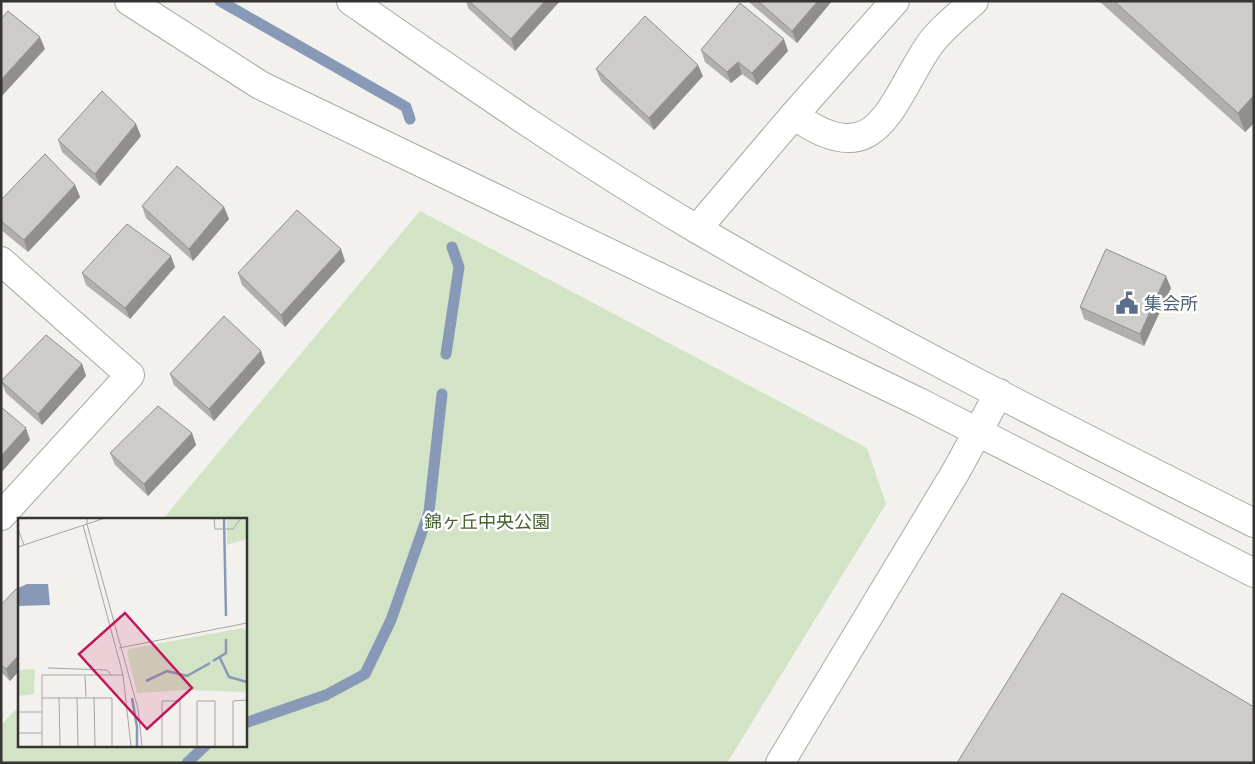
<svg xmlns="http://www.w3.org/2000/svg" width="1255" height="764" font-family="'Golos Text','Noto Sans JP',sans-serif">
<style>
.green{fill:#d3e4c6}
.lines{fill:none;stroke-linecap:round;stroke-linejoin:round}
.stream{stroke:#8799b6;stroke-width:11}
.minor-casing{stroke:#aaa9a5;stroke-width:30}
.tertiary-casing{stroke:#aaa9a5;stroke-width:30}
.minor{stroke:#fff;stroke-width:28}
.tertiary{stroke:#fff;stroke-width:28}
.wall{fill:#b1afad}
.shaded-wall{fill:#908f8d}
.building{fill:#ceccc9;stroke:#908f8d}
.labels{text-anchor:middle;dominant-baseline:central;stroke-width:5;stroke-linejoin:round;paint-order:stroke}
.service-label{font-size:18px;fill:#4e5e75;stroke:#fff;text-anchor:start}
.park-label{font-size:18px;fill:#476030;stroke:#fff}
.inset-river{fill:none;stroke:#8799b6;stroke-width:2.5}
.inset-road{fill:none;stroke:#a6a5a3;stroke-width:1}
.view{fill:#c2185b;fill-opacity:0.15;stroke:#c2185b;stroke-width:2.5}
.inset-edge{fill:none;stroke:#353433;stroke-width:2.5}
</style>
<rect width="100%" height="100%" fill="#f2f1ed"/>
<!-- green -->
<path class="green" d="M 420,211 L 867,448 L 886,504 L 727,763 L 1,763 L 1,725 L 19,706 L 19,745 L 245,745 L 245,519 L 163,519 Z"/>
<g class="lines">
<!-- stream -->
<path class="stream" d="M 220,1 L 406,107 L 410,119
M 446,354 L 459,267 L 452,247
M 245,723 L 326,695 L 365,674 L 391,620 L 429,512 L 442,394
M 187,763 L 206,745"/>
<defs>
<path id="minor" d="M 794,115 C 877,176 890,104 928,47 C 939,30 959,15 974,1
M 697,229 L 794,115 L 895,1
M 1,261 L 130,375 L 1,516"/>
<path id="tertiary" d="M 129,1 L 260,85 L 919,402 L 1254,573
M 351,1 C 465,80 578,159 697,229 C 878,335 1066,429 1254,523
M 780,763 L 955,473 L 999,393"/>
</defs>
<!-- minor casing -->
<use href="#minor" class="minor-casing"/>
<!-- tertiary casing -->
<use href="#tertiary" class="tertiary-casing"/>
<!-- minor -->
<use href="#minor" class="minor"/>
<!-- tertiary -->
<use href="#tertiary" class="tertiary"/>
</g>
<!-- wall -->
<path class="wall" d="M 466,1 L 560,1 L 515,51 L 468,8 Z
M 750,1 L 832,1 L 797,43 L 750,3 Z
M 1099,1 L 1254,1 L 1254,123 L 1245,132 Z
M 701,50 L 788,51 L 757,85 L 742,74 L 731,83 L 705,62 Z
M 596,69 L 703,76 L 654,130 L 601,81 Z
M 141,136 L 100,186 L 62,152 L 58,140 Z
M 75,185 L 80,197 L 28,252 L 1,230 L 1,200 Z
M 142,206 L 224,207 L 229,219 L 193,261 L 146,218 Z
M 345,261 L 285,327 L 242,285 L 238,273 Z
M 175,267 L 130,319 L 86,285 L 82,273 Z
M 1171,288 L 1144,346 L 1084,319 L 1080,307 Z
M 261,351 L 265,363 L 214,421 L 174,385 L 170,374 Z
M 82,364 L 86,376 L 42,425 L 6,393 L 1,381 Z
M 192,433 L 196,445 L 148,496 L 115,465 L 110,453 Z
M 19,591 L 19,671 L 10,681 L 1,672 L 1,605 Z"/>
<!-- shaded-wall -->
<path class="shaded-wall" d="M 545,1 L 560,1 L 515,51 L 511,39 Z
M 818,1 L 832,1 L 797,43 L 792,31 Z
M 40,37 L 45,49 L 1,97 L 1,80 Z
M 784,39 L 788,51 L 757,85 L 752,73 Z
M 738,62 L 742,74 L 731,83 L 727,72 Z
M 698,65 L 703,76 L 654,130 L 649,118 Z
M 1254,95 L 1254,123 L 1245,132 L 1238,113 Z
M 136,124 L 141,136 L 100,186 L 95,174 Z
M 75,185 L 80,197 L 28,252 L 24,240 Z
M 224,207 L 229,219 L 193,261 L 189,249 Z
M 341,249 L 345,261 L 285,327 L 281,315 Z
M 171,256 L 175,267 L 130,319 L 125,308 Z
M 1166,276 L 1171,288 L 1144,346 L 1140,334 Z
M 261,351 L 265,363 L 214,421 L 209,409 Z
M 82,364 L 86,376 L 42,425 L 38,414 Z
M 26,428 L 30,440 L 1,473 L 1,456 Z
M 192,433 L 196,445 L 148,496 L 144,484 Z
M 19,655 L 19,671 L 10,681 L 6,669 Z"/>
<!-- building -->
<path class="building" d="M 469,1 L 545,1 L 511,39 Z
M 758,1 L 818,1 L 792,31 Z
M 1114,1 L 1254,1 L 1254,95 L 1238,113 Z
M 740,3 L 784,39 L 752,73 L 738,62 L 727,72 L 701,50 Z
M 8,11 L 40,37 L 1,80 L 1,19 Z
M 645,16 L 698,65 L 649,118 L 596,69 Z
M 102,91 L 136,124 L 95,174 L 58,140 Z
M 45,154 L 75,185 L 24,240 L 1,221 L 1,200 Z
M 177,166 L 224,207 L 189,249 L 142,206 Z
M 297,210 L 341,249 L 281,315 L 238,273 Z
M 127,224 L 171,256 L 125,308 L 82,273 Z
M 1106,249 L 1166,276 L 1140,334 L 1080,307 Z
M 224,316 L 261,351 L 209,409 L 170,374 Z
M 46,335 L 82,364 L 38,414 L 1,381 Z
M 158,406 L 192,433 L 144,484 L 110,453 Z
M 1,407 L 26,428 L 1,456 Z
M 16,589 L 19,591 L 19,655 L 6,669 L 1,665 L 1,605 Z
M 1062,593 L 1254,707 L 1254,763 L 957,763 Z"/>
<!-- icons -->
<defs>
<symbol id="civic-bare" viewBox="-9 -9 18 18"><path d="M-.6-6.5H3V-4.5H.6V-3L4-1V1h2V6H-6V1h2V-1L-.6-3ZM-1.2 2.5V6h2.4V2.5Z" fill="#5c6f8a" stroke="#fff" stroke-width="2.5" paint-order="stroke"/></symbol>
</defs>
<g fill-rule="evenodd">
<use href="#civic-bare" x="1111" y="287" width="32" height="32"/>
</g>
<g class="labels">
<!-- service labels -->
<g class="service-label">
<text x="1144" y="303">集会所</text>
</g>
<!-- park labels -->
<g class="park-label">
<text x="487" y="521">錦ヶ丘中央公園</text>
</g>
</g>
<!-- overview -->
<g transform="translate(18 518)">
<rect width="229" height="229" fill="#f2f1ed"/>
<path d="M 209,0 L 229,0 L 229,21 L 209,27 ZM 225,110 L 229,114 L 229,174 L 167,172 L 119,175 L 109,135 L 111,131 ZM 17,151 L 16,176 L 0,178 L 0,152 Z" fill="#d3e4c6"/>
<path d="M 9,66 L 30,66 L 32,87 L 0,88 L 0,70 Z" fill="#8799b6"/>
<path class="inset-river" d="M 206,0 L 208,98M 202,140 L 211,159 L 229,164M 195,143 L 208,135 L 208,121M 128,163 L 149,153 L 169,158 L 192,145M 114,180 L 119,209 L 119,228"/>
<path class="inset-road" d="M 87,0 L 69,6 L 120,191 L 124,228M 196,0 L 197,11 L 215,11 L 223,0M 65,7 L 105,157 L 113,228M 0,11 L 6,27M 0,29 L 69,6 L 69,0M 101,130 L 229,105M 30,150 L 89,152 L 93,157M 67,158 L 68,179M 41,179 L 42,228M 59,179 L 60,228M 76,179 L 77,228M 24,180 L 94,180 L 94,228M 0,194 L 24,194M 0,215 L 24,215M 24,228 L 24,157 L 105,157M 144,228 L 144,183 L 162,183 L 162,228M 179,228 L 179,183 L 197,183 L 197,228M 215,228 L 215,183 L 229,182"/>
<path class="view" d="M 107,95 L 174,170 L 129,211 L 61,136 Z"/>
<rect width="229" height="229" class="inset-edge"/>
</g>
<!-- border -->
<rect width="1255" height="764" fill="none" stroke="#353433" stroke-width="5"/>
</svg>
